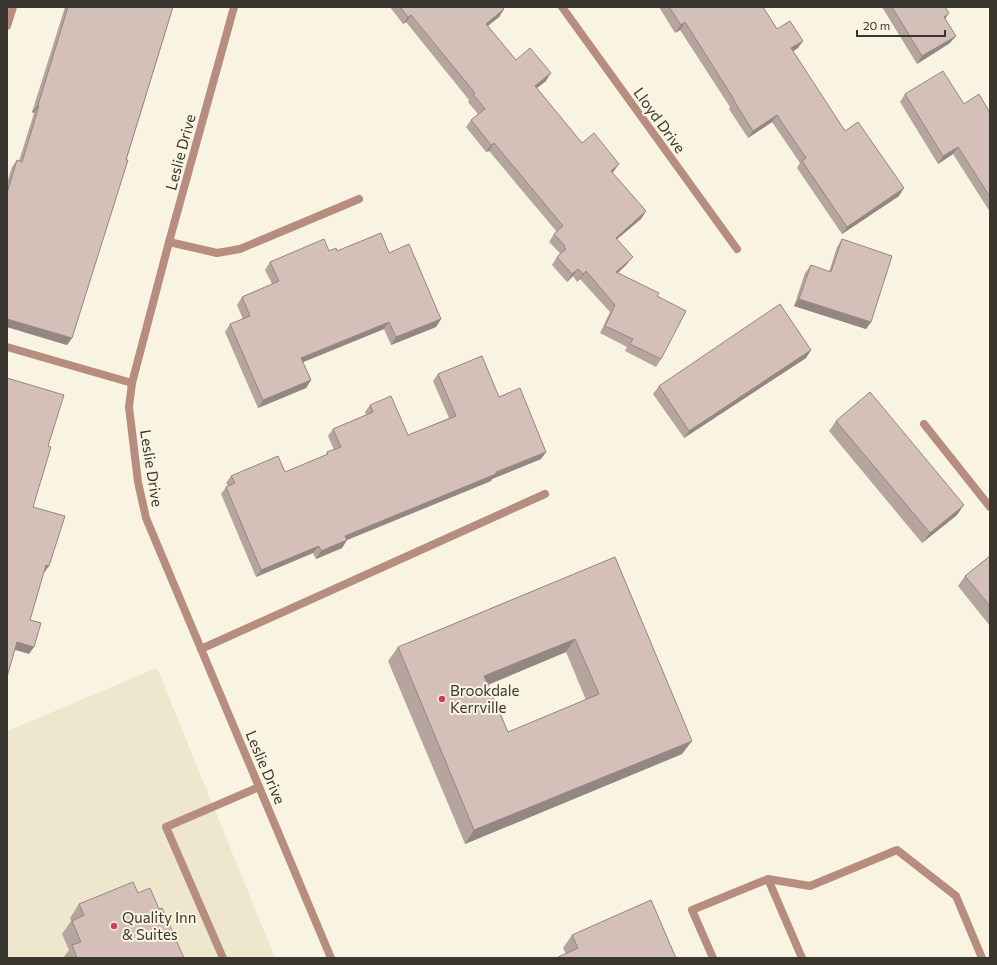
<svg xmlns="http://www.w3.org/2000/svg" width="997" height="965" font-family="Commissioner,sans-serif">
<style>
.built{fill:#eee7ce}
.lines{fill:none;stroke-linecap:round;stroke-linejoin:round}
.lane{stroke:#b78d7f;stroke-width:8}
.street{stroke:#b78d7f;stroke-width:8}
.wall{fill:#b6a49f;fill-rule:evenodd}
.shaded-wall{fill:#948682}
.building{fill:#d4bfb9;stroke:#948682;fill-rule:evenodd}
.poi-dot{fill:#cd3e64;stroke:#f9f4e1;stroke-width:1.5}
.labels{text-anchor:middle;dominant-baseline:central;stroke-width:4;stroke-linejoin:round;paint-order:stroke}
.street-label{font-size:15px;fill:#38362f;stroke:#f9f4e1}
.poi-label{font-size:15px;fill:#38362f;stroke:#f9f4e1;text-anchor:start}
</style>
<rect width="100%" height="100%" fill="#f9f4e1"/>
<!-- built -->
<path class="built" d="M 157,668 L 275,958 L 7,958 L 7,731 Z"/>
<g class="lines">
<!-- lane -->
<path class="lane" d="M 7,26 L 13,7
M 169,242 L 217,253 L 240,249 L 359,199
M 7,347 L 132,383
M 924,424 L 990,507
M 201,649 L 545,494
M 768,879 L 802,958
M 223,958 L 166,827 L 259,787
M 713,958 L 692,910 L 768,879 L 810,886 L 897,850 L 956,896 L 982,958"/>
<!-- street -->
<path class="street" d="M 234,7 L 169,242 L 132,383 L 129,407 L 138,482 L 146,518 L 331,958
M 562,7 L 737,249"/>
</g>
<!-- wall -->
<path class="wall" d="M 65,7 L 173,7 L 72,338 L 67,345 L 7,327 L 7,183 L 12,167 L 17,160 L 19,161 L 34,113 L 32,112 Z
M 390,7 L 502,7 L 504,9 L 499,17 L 488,26 L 516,60 L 546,81 L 537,88 L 582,143 L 614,171 L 612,173 L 646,211 L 641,219 L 617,239 L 627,264 L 618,273 L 657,296 L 661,359 L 656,367 L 625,351 L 627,347 L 600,333 L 610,312 L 580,279 L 577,282 L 573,276 L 567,282 L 552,265 L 557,257 L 559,255 L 559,254 L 560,253 L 549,242 L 554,234 L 557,232 L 489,151 L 486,152 L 466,127 L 471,120 L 478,114 L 468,102 L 469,100 L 406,22 L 403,24 Z
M 659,7 L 763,7 L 777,29 L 798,48 L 793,51 L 845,131 L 899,196 L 842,234 L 797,168 L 800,163 L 772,122 L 748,138 L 729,109 L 730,107 L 680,30 L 675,33 Z
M 882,7 L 945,7 L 945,19 L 950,43 L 917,64 Z
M 905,94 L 964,104 L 990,113 L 990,212 L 953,154 L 938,164 L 900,102 Z
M 842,239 L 871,322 L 866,329 L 794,306 L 805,273 L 811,265 L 829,272 L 837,247 Z
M 329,251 L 389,253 L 441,319 L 436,327 L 391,345 L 384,329 L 303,362 L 311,380 L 306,388 L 258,408 L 225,332 L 230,324 L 243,319 L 237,305 L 242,297 L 272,284 L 265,270 L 270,262 Z
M 811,350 L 806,358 L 684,438 L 653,394 L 659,386 Z
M 438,374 L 499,397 L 546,452 L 541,459 L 492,479 L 491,481 L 347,540 L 342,548 L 316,559 L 313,553 L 256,577 L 221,494 L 226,487 L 228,486 L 226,483 L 231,476 L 285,472 L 326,455 L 327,452 L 334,450 L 328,436 L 333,429 L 366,415 L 365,412 L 370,405 L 408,435 L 449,418 L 433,381 Z
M 836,421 L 957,515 L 922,543 L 829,431 Z
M 990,556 L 990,626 L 958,586 L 965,576 Z
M 615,557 L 682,754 L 465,844 L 388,661 L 398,647 ZM 566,652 L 586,700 L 508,732 L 488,685 Z
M 138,893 L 159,909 L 184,958 L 63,958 L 69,950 L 62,934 L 71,921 L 70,918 L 79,904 Z
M 572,935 L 676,958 L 566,954 L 563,948 Z"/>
<!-- shaded-wall -->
<path class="shaded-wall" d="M 504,9 L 499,17 L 481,31 L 486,24 Z
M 949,13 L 944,21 L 944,17 Z
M 411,15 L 406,22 L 403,24 L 408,17 Z
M 685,22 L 680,30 L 675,33 L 681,25 Z
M 956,36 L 950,43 L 917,64 L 922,56 Z
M 803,41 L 798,48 L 786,56 L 791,48 Z
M 551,73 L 546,81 L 530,93 L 535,86 Z
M 38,105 L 39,106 L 34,113 L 32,112 Z
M 777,115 L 772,122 L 748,138 L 753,131 Z
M 494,143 L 489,151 L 486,152 L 491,145 Z
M 958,147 L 953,154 L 938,164 L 943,156 Z
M 619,164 L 614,171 L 605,178 L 611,171 Z
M 904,188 L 899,196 L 842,234 L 847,227 Z
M 646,211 L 641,219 L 610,245 L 616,238 Z
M 633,257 L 627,264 L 611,279 L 616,272 Z
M 578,269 L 573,276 L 567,282 L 572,274 Z
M 586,271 L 580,279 L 577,282 L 583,274 Z
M 799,299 L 871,322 L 866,329 L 794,306 Z
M 7,319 L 72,338 L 67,345 L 7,327 Z
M 441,319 L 436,327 L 391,345 L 396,337 Z
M 389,322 L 384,329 L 296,365 L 301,358 Z
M 811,350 L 806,358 L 684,438 L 689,431 Z
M 311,380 L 306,388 L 258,408 L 263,400 Z
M 546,452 L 541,459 L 492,479 L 491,481 L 347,540 L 342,548 L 316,559 L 321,551 L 345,536 Z
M 964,505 L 957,515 L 922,543 L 930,533 Z
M 319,546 L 313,553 L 256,577 L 261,570 Z
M 46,565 L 49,566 L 44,573 Z
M 575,639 L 566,652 L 475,690 L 484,676 Z
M 17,642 L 34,647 L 29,654 L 12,649 Z
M 692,741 L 682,754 L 465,844 L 474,830 Z"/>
<!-- building -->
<path class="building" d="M 68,7 L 173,7 L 126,160 L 128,160 L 72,338 L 7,319 L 7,193 L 17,160 L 22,162 L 39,106 L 38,105 Z
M 400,7 L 502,7 L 504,9 L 486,24 L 516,60 L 530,48 L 551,73 L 535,86 L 582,143 L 594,133 L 619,164 L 611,171 L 646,211 L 616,238 L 633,257 L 616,272 L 659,293 L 657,296 L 686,311 L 661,359 L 630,344 L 633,339 L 605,326 L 615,305 L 586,271 L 583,274 L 578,269 L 572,274 L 557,257 L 566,249 L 564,247 L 565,246 L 554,234 L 563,226 L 494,143 L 491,145 L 471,120 L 485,109 L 473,94 L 475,93 L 411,15 L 408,17 Z
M 669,7 L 763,7 L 777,29 L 790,21 L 803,41 L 791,48 L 845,131 L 858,122 L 904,188 L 847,227 L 802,161 L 806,158 L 777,115 L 753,131 L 734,101 L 735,101 L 685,22 L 681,25 Z
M 892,7 L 945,7 L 949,13 L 944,17 L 956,36 L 922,56 Z
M 943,71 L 964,104 L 979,94 L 990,113 L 990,197 L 958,147 L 943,156 L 905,94 Z
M 381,233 L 389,253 L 409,244 L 441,319 L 396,337 L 389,322 L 301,358 L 311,380 L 263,400 L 230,324 L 250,316 L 242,297 L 279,281 L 270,262 L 324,239 L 329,251 L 336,248 L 337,251 Z
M 842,239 L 892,256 L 871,322 L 799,299 L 811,265 L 831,272 Z
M 780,304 L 811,350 L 689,431 L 659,386 Z
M 482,356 L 499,397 L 520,388 L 546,452 L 496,472 L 496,474 L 345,536 L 347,540 L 321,551 L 319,546 L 261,570 L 226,487 L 235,483 L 231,476 L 278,456 L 285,472 L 328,454 L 327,452 L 341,447 L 333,429 L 373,412 L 370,405 L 391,396 L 408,435 L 456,416 L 438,374 Z
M 7,378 L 64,395 L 48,446 L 51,447 L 33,507 L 65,516 L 49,566 L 46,565 L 30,620 L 41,623 L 34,647 L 17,642 L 7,677 Z
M 870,392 L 964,505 L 930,533 L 836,421 Z
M 990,556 L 990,606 L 965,576 Z
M 615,557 L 692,741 L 474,830 L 398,647 ZM 575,639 L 599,694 L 508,732 L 484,676 Z
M 133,882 L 138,893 L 150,888 L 159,909 L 162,908 L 184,958 L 77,958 L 72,945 L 81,942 L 72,921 L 84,915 L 79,904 Z
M 651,900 L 676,958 L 556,958 L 578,948 L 572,935 Z"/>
<!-- markers -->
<g class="poi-dot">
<circle cx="442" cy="699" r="4"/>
<circle cx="114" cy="926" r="4"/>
</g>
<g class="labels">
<!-- street labels -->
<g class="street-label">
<text transform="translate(660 120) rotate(54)">Lloyd Drive</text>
<text transform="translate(180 152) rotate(-75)">Leslie Drive</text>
<text transform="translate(152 468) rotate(81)">Leslie Drive</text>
<text transform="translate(266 767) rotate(67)">Leslie Drive</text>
</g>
<!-- poi labels -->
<g class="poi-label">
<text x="450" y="690">Brookdale<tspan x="450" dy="17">Kerrville</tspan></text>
<text x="122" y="917">Quality Inn<tspan x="122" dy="17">&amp; Suites</tspan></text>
</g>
</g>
<!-- border -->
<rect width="997" height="965" fill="none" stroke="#38362f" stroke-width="16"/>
<!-- scale -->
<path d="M857 30v6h88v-6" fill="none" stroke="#38362f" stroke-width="2"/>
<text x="863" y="30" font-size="12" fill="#38362f" stroke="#f9f4e1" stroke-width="3" paint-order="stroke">20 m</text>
</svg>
